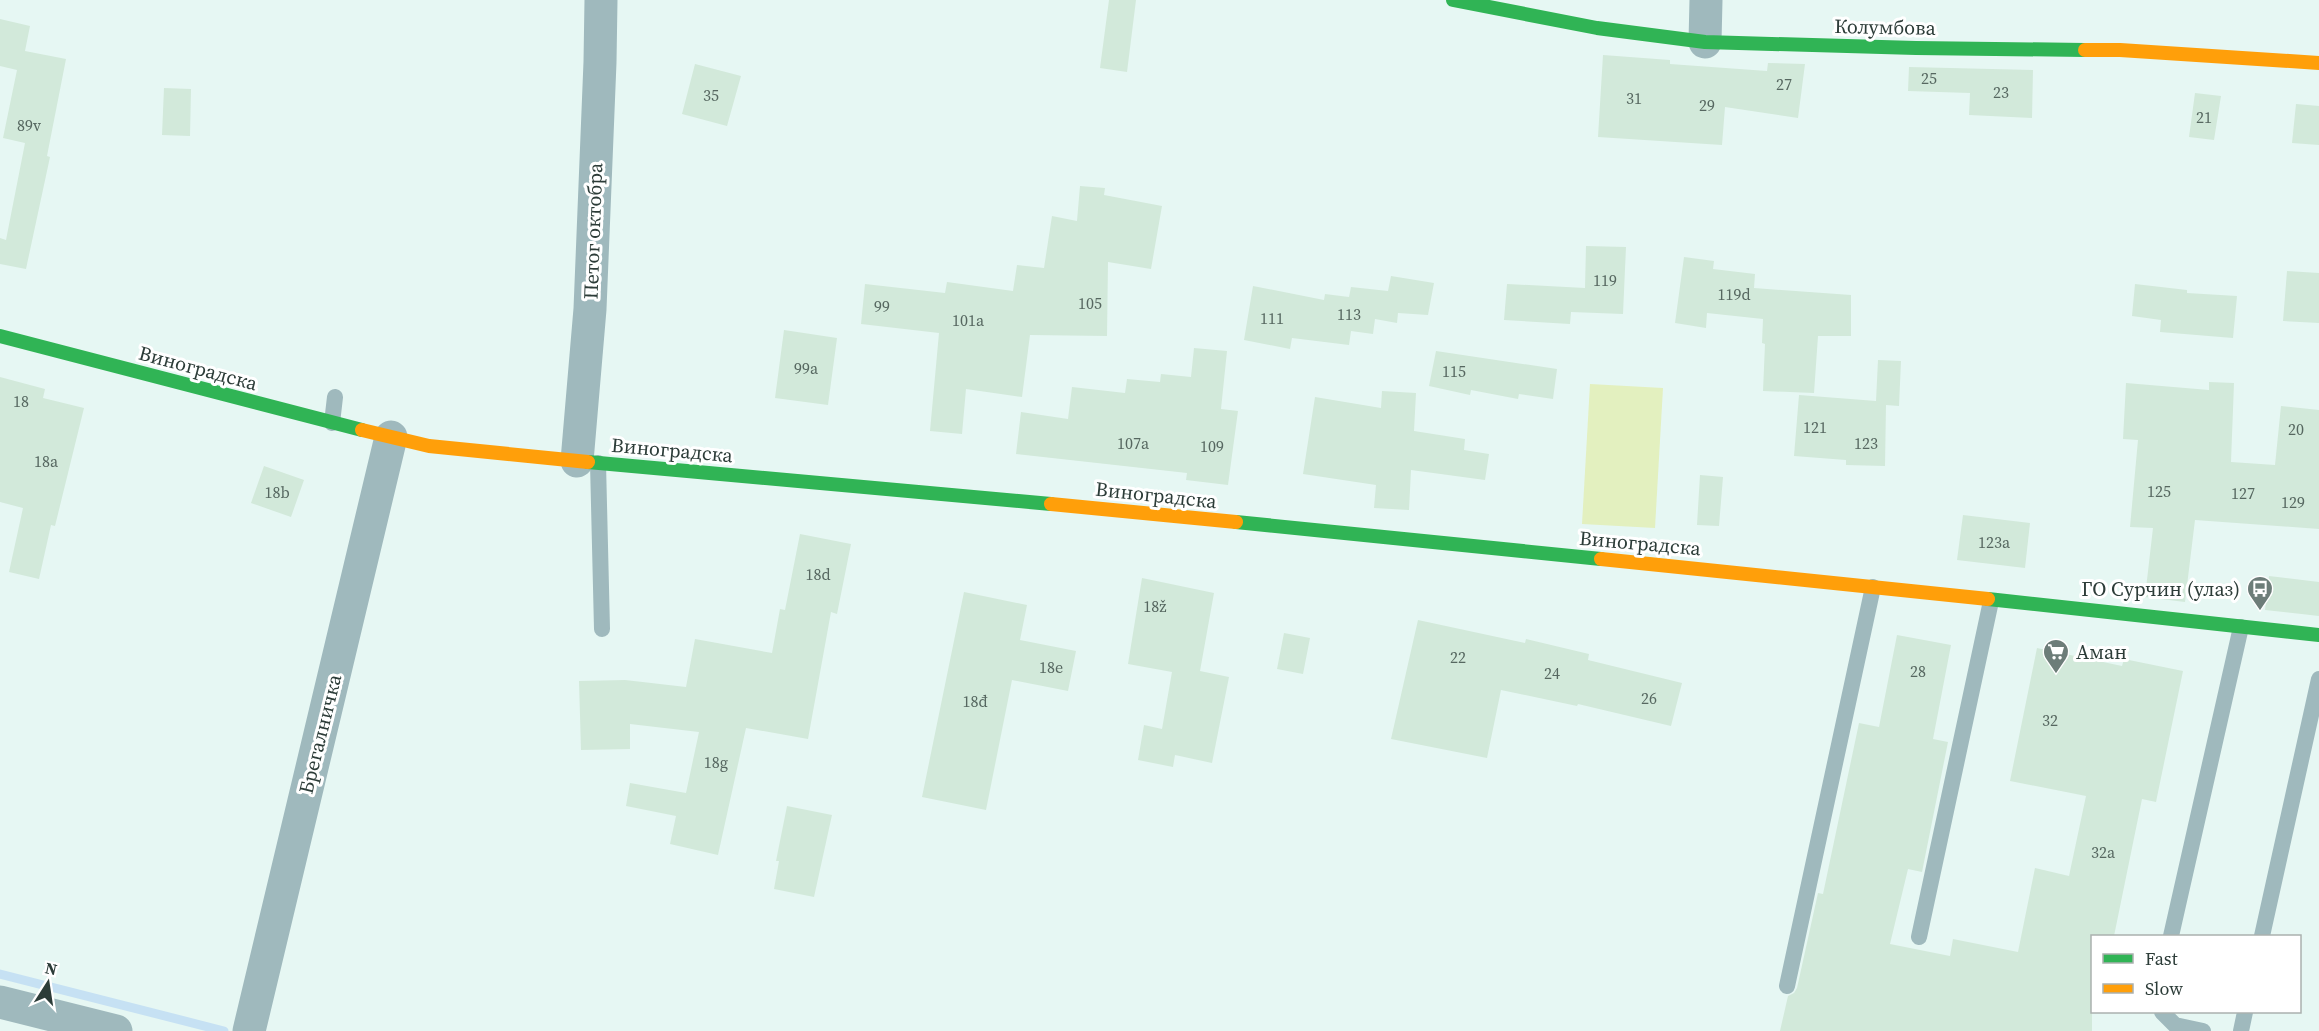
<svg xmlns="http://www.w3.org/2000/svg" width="2319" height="1031" font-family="'Source Serif 4',serif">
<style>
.green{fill:#e3f0bf}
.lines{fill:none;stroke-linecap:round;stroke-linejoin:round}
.stream{stroke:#c6e1f3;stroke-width:9}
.building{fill:#d2e9da}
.lane{stroke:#9fb9bd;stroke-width:16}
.street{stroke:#9fb9bd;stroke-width:33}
.fast{stroke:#30b455;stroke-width:14}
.slow{stroke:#ff9f0a;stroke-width:14}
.labels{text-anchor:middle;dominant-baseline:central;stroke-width:6;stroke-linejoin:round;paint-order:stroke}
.number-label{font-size:16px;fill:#566760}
.street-label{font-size:20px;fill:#2c3c38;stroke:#fff}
.poi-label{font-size:20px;fill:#2c3c38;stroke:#fff;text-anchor:end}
</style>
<rect width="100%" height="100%" fill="#e6f7f3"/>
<!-- green -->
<path class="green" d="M 1590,384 L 1663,388 L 1655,528 L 1582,524 Z"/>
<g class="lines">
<!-- stream -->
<path class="stream" d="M 0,974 L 224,1031"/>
</g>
<!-- building -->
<path class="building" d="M 1109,0 L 1136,0 L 1127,72 L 1100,68 Z
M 0,19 L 30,26 L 25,51 L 66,59 L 47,156 L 50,157 L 26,269 L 0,264 L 0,238 L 6,240 L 25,143 L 3,138 L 17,70 L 0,66 Z
M 1603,55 L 1670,60 L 1670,64 L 1767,71 L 1768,63 L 1805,64 L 1798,118 L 1725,107 L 1722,145 L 1598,137 Z
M 695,64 L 741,76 L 727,126 L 682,114 Z
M 1909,67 L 2033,70 L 2032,118 L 1969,115 L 1970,93 L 1908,91 Z
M 164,88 L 191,89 L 190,136 L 162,135 Z
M 2195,93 L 2221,96 L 2214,140 L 2189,137 Z
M 2296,104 L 2319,106 L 2319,145 L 2292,143 Z
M 1080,186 L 1105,188 L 1104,195 L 1162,206 L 1151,269 L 1108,262 L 1107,336 L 1030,335 L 1022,397 L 966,389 L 962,434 L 930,431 L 939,333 L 861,324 L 865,284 L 945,293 L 947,282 L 1013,291 L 1017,265 L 1044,268 L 1052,216 L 1077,221 Z
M 1586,246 L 1626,247 L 1623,314 L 1571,312 L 1570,324 L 1504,320 L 1507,284 L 1585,288 Z
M 1684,257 L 1714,261 L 1713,269 L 1755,274 L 1754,288 L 1851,295 L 1851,336 L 1818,336 L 1814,393 L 1763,391 L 1765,344 L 1762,343 L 1763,319 L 1707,313 L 1706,328 L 1675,323 Z
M 2287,271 L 2319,273 L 2319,323 L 2283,321 Z
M 1391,276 L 1434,283 L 1428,315 L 1398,313 L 1397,323 L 1375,319 L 1373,334 L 1351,331 L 1349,345 L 1292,338 L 1290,349 L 1244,340 L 1253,286 L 1324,300 L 1325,294 L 1349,297 L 1351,287 L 1388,291 Z
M 2135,284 L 2187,290 L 2187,293 L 2237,296 L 2233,338 L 2160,332 L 2161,320 L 2132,316 Z
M 784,330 L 837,338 L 828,405 L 775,398 Z
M 1194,348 L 1227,351 L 1221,409 L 1238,411 L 1228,485 L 1186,480 L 1187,473 L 1016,454 L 1021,412 L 1068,419 L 1072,387 L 1125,393 L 1127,379 L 1160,382 L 1161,374 L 1191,377 Z
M 1436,351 L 1557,369 L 1553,399 L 1519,394 L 1518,399 L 1471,390 L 1470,395 L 1429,386 Z
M 1878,360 L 1901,361 L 1899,406 L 1886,405 L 1885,466 L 1846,465 L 1846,460 L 1794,456 L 1799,395 L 1876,401 Z
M 0,377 L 45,389 L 43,398 L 84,408 L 55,526 L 51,525 L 39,579 L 9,572 L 23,508 L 0,502 Z
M 2209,382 L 2234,383 L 2231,462 L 2275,465 L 2281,406 L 2319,410 L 2319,529 L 2195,520 L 2185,602 L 2145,597 L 2153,528 L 2130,527 L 2138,440 L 2123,439 L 2126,383 L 2209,390 Z
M 1382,391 L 1416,393 L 1414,431 L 1465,439 L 1464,450 L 1489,454 L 1485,480 L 1411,470 L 1409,510 L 1374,508 L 1376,485 L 1303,474 L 1315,397 L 1381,408 Z
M 264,466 L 304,480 L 291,517 L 251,503 Z
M 1700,475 L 1723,477 L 1719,526 L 1697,525 Z
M 1963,515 L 2030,523 L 2025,568 L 1957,560 Z
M 800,534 L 851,544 L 837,614 L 831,612 L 808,739 L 746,728 L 718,855 L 670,844 L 676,816 L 626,806 L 630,783 L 686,793 L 699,732 L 630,724 L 630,749 L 581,750 L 579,681 L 625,680 L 686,687 L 695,639 L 772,653 L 780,609 L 785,610 Z
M 2269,576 L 2319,582 L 2319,616 L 2265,610 Z
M 1142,578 L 1214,593 L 1200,671 L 1229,677 L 1212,763 L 1175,755 L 1173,767 L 1138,760 L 1144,725 L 1162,729 L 1172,672 L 1128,664 Z
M 964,592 L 1027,605 L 1020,640 L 1076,651 L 1068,691 L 1012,680 L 986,810 L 922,797 Z
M 1418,620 L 1525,643 L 1526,639 L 1589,654 L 1588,660 L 1682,683 L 1671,726 L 1578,704 L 1577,706 L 1501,690 L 1487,758 L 1391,739 Z
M 1284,633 L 1310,638 L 1303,674 L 1277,669 Z
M 1897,635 L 1951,645 L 1933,739 L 1948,742 L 1922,872 L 1908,869 L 1890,944 L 1950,956 L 1953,939 L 2018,952 L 2035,868 L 2069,876 L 2086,796 L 2010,781 L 2037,648 L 2122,666 L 2124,659 L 2183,671 L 2156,802 L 2142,799 L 2114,936 L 2092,936 L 2092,1031 L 1780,1031 L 1788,996 L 1794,993 L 1797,988 L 1818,893 L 1823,894 L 1859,723 L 1879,727 Z
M 787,806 L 832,815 L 814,897 L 774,889 L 779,861 L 776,861 Z"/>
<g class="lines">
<!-- lane -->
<path class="lane" d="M 332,423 L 335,397
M 598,463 L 602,629
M 2171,936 L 2241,627
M 2262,936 L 2319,679
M 1919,937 L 1991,601
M 1787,986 L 1873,587
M 2162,1012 L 2175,1025 L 2203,1031
M 2241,1031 L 2245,1012"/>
<!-- street -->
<path class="street" d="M 1705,42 L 1706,0
M 577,461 L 590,309 L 600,62 L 601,0
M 0,1002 L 116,1031
M 249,1031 L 391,437"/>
<!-- fast -->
<path class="fast" d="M 1453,0 L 1597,28 L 1705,42 L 1916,48 L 2085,50
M 0,336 L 362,430
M 588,462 L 1051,504
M 1236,522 L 1601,559
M 1988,599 L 2319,635"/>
<!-- slow -->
<path class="slow" d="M 2085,50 L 2120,50 L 2319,63
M 362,430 L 429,446 L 588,462
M 1051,504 L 1236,522
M 1601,559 L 1988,599"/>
</g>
<!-- icons -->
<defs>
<symbol id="bus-pin" viewBox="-11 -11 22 30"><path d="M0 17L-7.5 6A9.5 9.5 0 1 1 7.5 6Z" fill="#6d7d79" stroke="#fff"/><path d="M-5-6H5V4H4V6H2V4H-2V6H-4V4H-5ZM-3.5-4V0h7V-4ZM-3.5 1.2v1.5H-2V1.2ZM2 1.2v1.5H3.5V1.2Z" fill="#fff"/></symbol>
<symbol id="supermarket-pin" viewBox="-11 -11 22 30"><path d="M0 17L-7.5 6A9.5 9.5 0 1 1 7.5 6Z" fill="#6d7d79" stroke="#fff"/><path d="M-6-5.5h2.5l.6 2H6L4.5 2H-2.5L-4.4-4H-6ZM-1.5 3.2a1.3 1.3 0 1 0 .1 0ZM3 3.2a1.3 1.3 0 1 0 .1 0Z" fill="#fff"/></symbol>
</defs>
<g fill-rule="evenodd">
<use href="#bus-pin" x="2245" y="574" width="30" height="40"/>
<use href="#supermarket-pin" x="2041" y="637" width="30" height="40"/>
</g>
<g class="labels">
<!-- number labels -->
<g class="number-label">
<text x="1929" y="78">25</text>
<text x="1784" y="84">27</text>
<text x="2001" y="92">23</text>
<text x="711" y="95">35</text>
<text x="1634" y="98">31</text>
<text x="1707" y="105">29</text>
<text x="2204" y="117">21</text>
<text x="29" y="125">89v</text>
<text x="1605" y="280">119</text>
<text x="1734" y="294">119d</text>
<text x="1090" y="303">105</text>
<text x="882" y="306">99</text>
<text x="1349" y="314">113</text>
<text x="1272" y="318">111</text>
<text x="968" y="320">101a</text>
<text x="806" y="368">99a</text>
<text x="1454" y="371">115</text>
<text x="21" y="401">18</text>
<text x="1815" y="427">121</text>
<text x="2296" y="429">20</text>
<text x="1133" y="443">107a</text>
<text x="1866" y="443">123</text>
<text x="1212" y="446">109</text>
<text x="46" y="461">18a</text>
<text x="2159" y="491">125</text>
<text x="277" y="492">18b</text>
<text x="2243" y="493">127</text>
<text x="2293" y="502">129</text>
<text x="1994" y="542">123a</text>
<text x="818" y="574">18d</text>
<text x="1155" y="606">18ž</text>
<text x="1458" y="657">22</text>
<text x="1051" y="667">18e</text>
<text x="1918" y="671">28</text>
<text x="1552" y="673">24</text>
<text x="1649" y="698">26</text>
<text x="975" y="701">18đ</text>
<text x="2050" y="720">32</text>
<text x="716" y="762">18g</text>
<text x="2103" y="852">32a</text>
</g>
<!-- street labels -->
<g class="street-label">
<text transform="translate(1885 27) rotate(1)">Колумбова</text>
<text transform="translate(593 231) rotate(-88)">Петог октобра</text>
<text transform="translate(198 368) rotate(15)">Виноградска</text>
<text transform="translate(672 450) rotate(5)">Виноградска</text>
<text transform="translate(1156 495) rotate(6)">Виноградска</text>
<text transform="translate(1640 543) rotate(5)">Виноградска</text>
<text transform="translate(320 734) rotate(-76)">Брегалничка</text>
</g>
<!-- poi labels -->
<g class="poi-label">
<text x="2240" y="589">ГО Сурчин (улаз)</text>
<text x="2076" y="652" text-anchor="start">Аман</text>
</g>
</g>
<!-- legend -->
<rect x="2091" y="935" width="210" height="78" fill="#ffffff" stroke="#abb1af" stroke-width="1.5"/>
<rect x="2103" y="954" width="30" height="9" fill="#30b455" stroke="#abb1af" stroke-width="1.5"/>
<text x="2145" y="965" font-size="18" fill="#2c3c38">Fast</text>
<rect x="2103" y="984" width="30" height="9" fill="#ff9f0a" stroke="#abb1af" stroke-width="1.5"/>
<text x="2145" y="995" font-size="18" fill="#2c3c38">Slow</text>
<!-- north arrow -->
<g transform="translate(48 983) rotate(12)" stroke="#ffffff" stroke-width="4.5" paint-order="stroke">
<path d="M0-4.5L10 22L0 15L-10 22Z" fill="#2c3c38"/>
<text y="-9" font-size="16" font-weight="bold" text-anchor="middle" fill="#2c3c38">N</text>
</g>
</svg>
